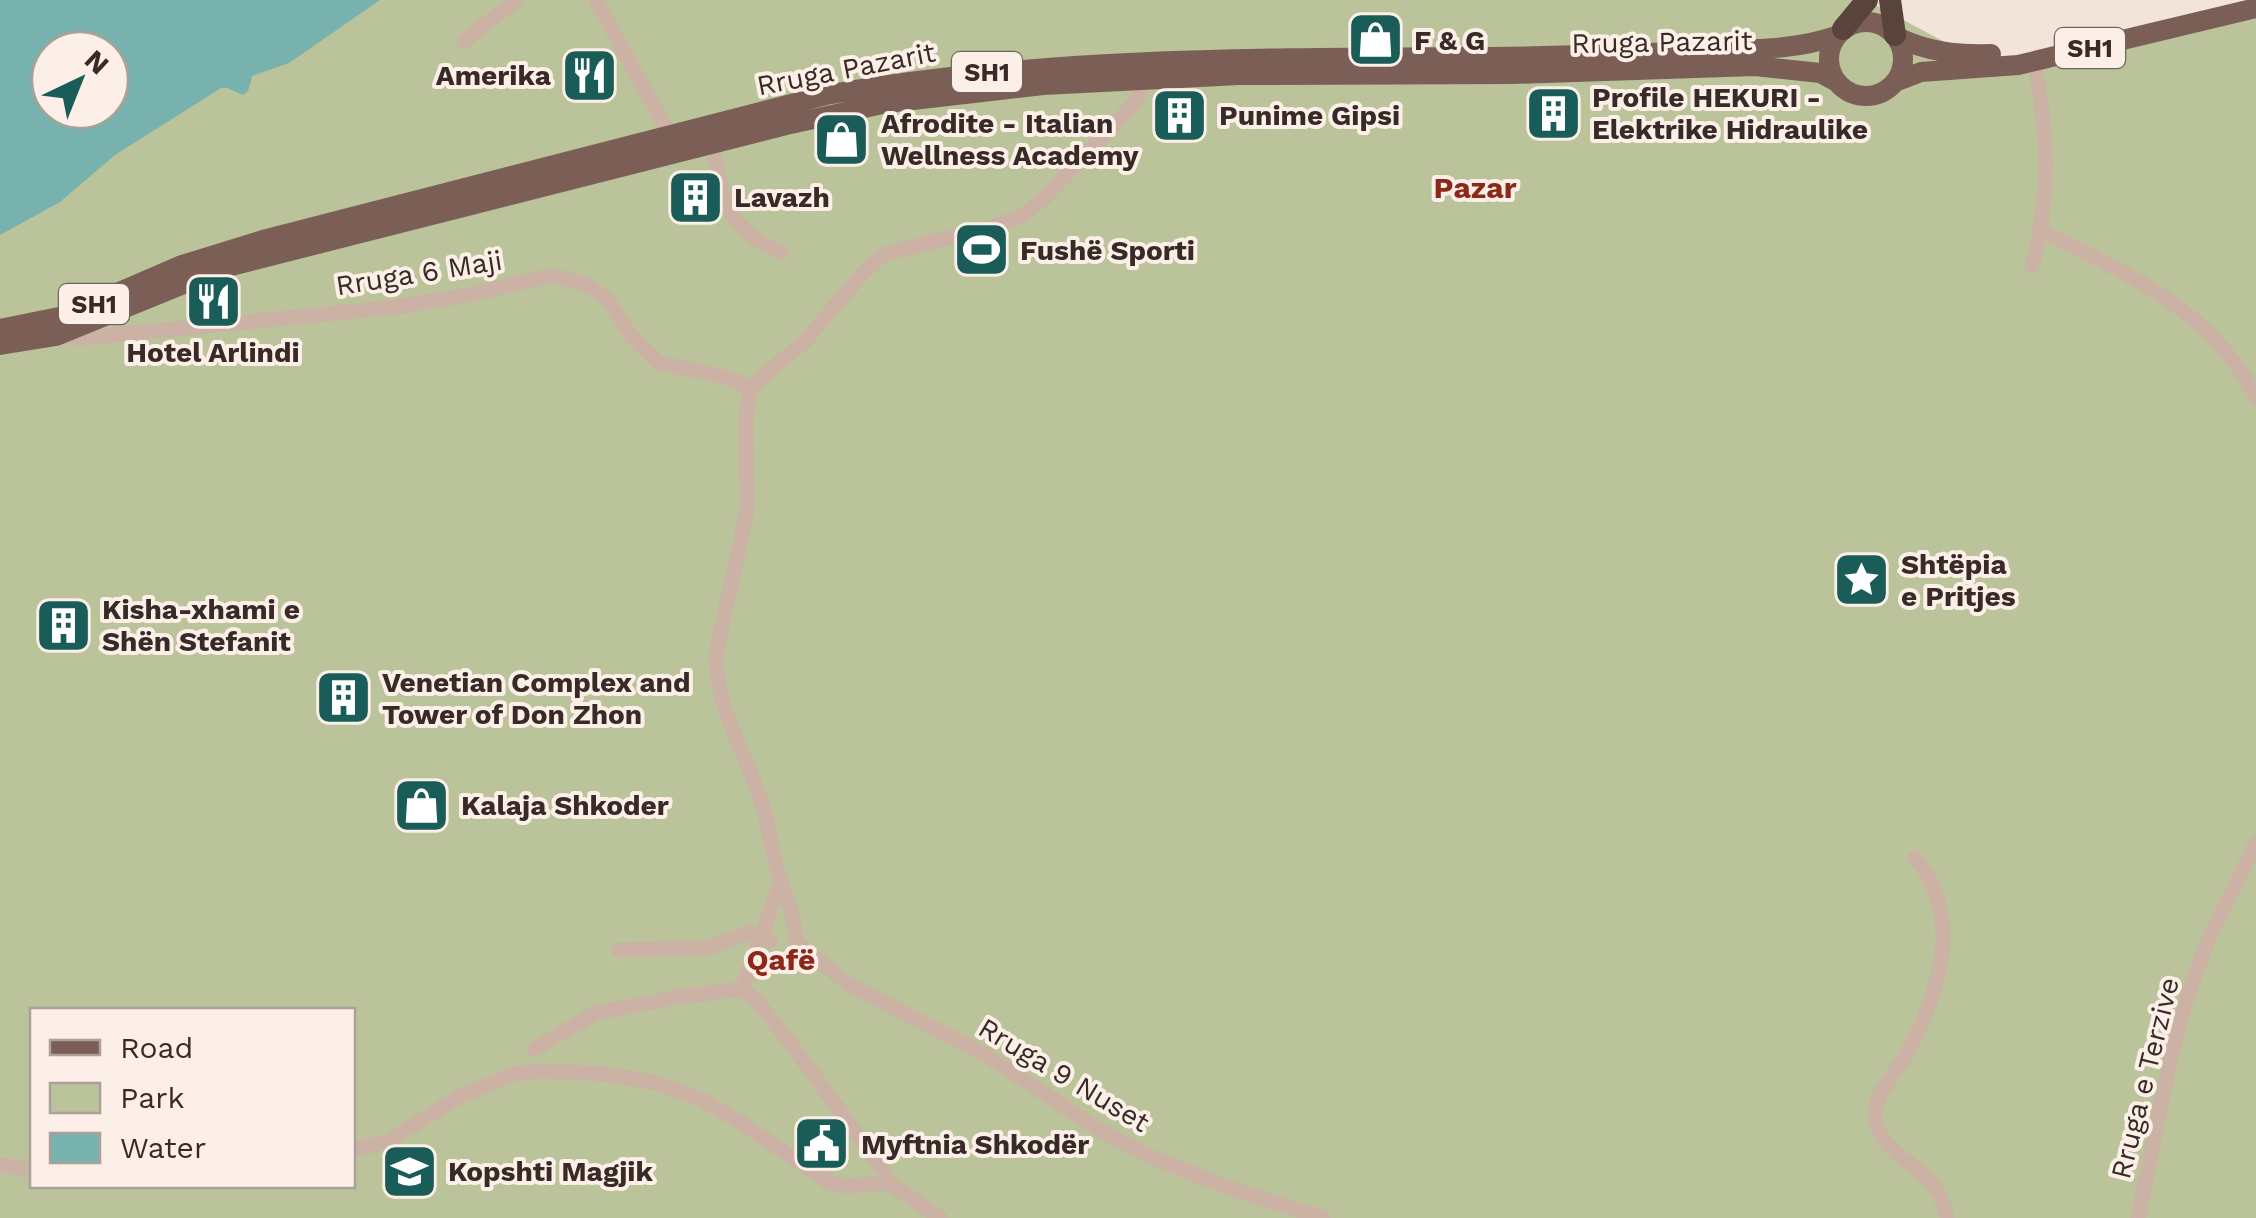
<svg xmlns="http://www.w3.org/2000/svg" width="2256" height="1218" font-family="'Work Sans',sans-serif">
<style>
.green{fill:#bac399;fill-rule:evenodd}
.water{fill:#77b2ae;fill-rule:evenodd}
.lines{fill:none;stroke-linecap:round;stroke-linejoin:round}
.minor{stroke:#ccb2a5;stroke-width:15}
.major{stroke:#7b5f57;stroke-width:20}
.highway{stroke:#59433d;stroke-width:22}
.minor-bridge{stroke:#ccb2a5;stroke-width:15}
.labels{text-anchor:middle;dominant-baseline:central;stroke-width:8;stroke-linejoin:round;paint-order:stroke}
.shield{fill:#fbefe7;stroke:#726561;stroke-width:2.5}
.shield-label{font-size:25px;font-weight:bold;fill:#382a27}
.poi-label{font-size:28px;font-weight:bold;fill:#382a27;stroke:#fbefe7;text-anchor:start}
.street-label{font-size:28px;fill:#382a27;stroke:#fbefe7}
.neighbourhood-label{font-size:30px;font-weight:bold;fill:#8c281a;stroke:#fbefe7}
</style>
<rect width="100%" height="100%" fill="#f3e4da"/>
<!-- green -->
<path class="green" d="M 0,0 L 1866,0 L 1997,70 L 2256,8 L 2256,1218 L 0,1218 ZM 50,50 L 110,50 L 110,110 L 50,110 ZM 32,1010 L 352,1010 L 352,1186 L 32,1186 Z"/>
<!-- water -->
<path class="water" d="M 0,0 L 380,0 L 289,63 L 252,76 L 248,91 L 243,95 L 227,88 L 221,88 L 115,155 L 60,202 L 0,235 ZM 50,50 L 110,50 L 110,110 L 50,110 Z"/>
<g class="lines">
<!-- minor -->
<path class="minor" d="M 596,0 L 670,136
M 464,41 L 516,0
M 712,144 C 724,197 723,228 781,252
M 2042,231 C 2124,272 2215,312 2256,398
M 2032,265 C 2051,199 2048,129 2034,62
M 60,336 L 83,338 L 397,307 L 473,294 L 544,277 L 557,277 L 584,283 L 607,299 L 632,337 L 659,363 L 729,378 L 750,388
M 1915,858 C 1966,919 1938,998 1903,1060 C 1893,1077 1874,1094 1875,1114 C 1879,1164 1938,1161 1947,1218
M 796,942 C 796,921 788,902 781,883 C 772,856 770,827 761,800 C 744,750 716,708 716,653 L 747,511 L 746,416 L 750,388 L 807,339 L 863,273 L 884,254 L 989,228 L 1022,216 L 1043,199 L 1132,106 L 1140,94 L 1143,80
M 796,942 L 850,985 L 988,1056 L 1101,1131 L 1154,1158 L 1226,1187 L 1323,1218
M 619,950 L 708,948 L 749,932
M 742,989 L 756,1000 L 788,1040 L 884,1171 L 890,1183 L 940,1218
M 742,989 L 781,881
M 534,1049 L 596,1013 L 678,997 L 742,989
M 352,1149 L 385,1143 L 457,1098 L 512,1074 L 541,1071 L 606,1074 L 657,1083 L 700,1099 L 740,1122 L 830,1183 L 848,1186 L 890,1183
M 0,1165 L 32,1170
M 2138,1218 L 2171,1056 L 2187,997 L 2210,936 L 2256,843"/>
<!-- major -->
<path class="major" d="M1829 59a37 37 0 1 1 74 0a37 37 0 1 1-74 0Z
M 1895,36 C 1927,52 1956,55 1991,54
M 1895,82 L 1921,72 L 2018,65 L 2256,8
M 0,329 L 64,316 L 182,265 L 263,240 L 826,95 C 1045,56 1268,58 1490,57 C 1561,56 1631,54 1702,51 C 1747,49 1793,51 1836,36
M 0,345 L 56,336 L 223,268 L 786,125 L 887,103 L 1043,85 L 1239,75 L 1513,74 L 1755,66 L 1820,73 L 1837,82"/>
<!-- highway -->
<path class="highway" d="M 1890,0 L 1895,35
M 1843,29 L 1867,0"/>
<!-- minor-bridge -->
<path class="minor-bridge" d="M 754,937 L 770,941"/>
</g>
<!-- icons -->
<defs>
<symbol id="shop-square" viewBox="-11 -11 22 22"><rect x="-9" y="-9" width="18" height="18" rx="4" fill="#1a5c58" stroke="#fbefe7"/><path d="M-5-2.5h2.3a2.7 3.5 0 0 1 5.4 0H5L5.5 6h-11ZM-1.5-2.5h3a1.5 2.3 0 0 0-3 0Z" fill="#fff"/></symbol>
<symbol id="restaurant-square" viewBox="-11 -11 22 22"><rect x="-9" y="-9" width="18" height="18" rx="4" fill="#1a5c58" stroke="#fbefe7"/><path d="M-5-6h1v4h1v-4h1v4h1v-4h1v5L-1.5 .5V6h-2V.5L-5-1ZM5-6V6H3V1.5H1.5Q1.5-4 5-6Z" fill="#fff"/></symbol>
<symbol id="building-square" viewBox="-11 -11 22 22"><rect x="-9" y="-9" width="18" height="18" rx="4" fill="#1a5c58" stroke="#fbefe7"/><path d="M-4-6H4V6H1V3H-1V6H-4ZM-2.5-4.3h1.7v1.8h-1.7ZM.8-4.3h1.7v1.8H.8ZM-2.5-1h1.7V.8h-1.7ZM.8-1h1.7V.8H.8Z" fill="#fff"/></symbol>
<symbol id="stadium-square" viewBox="-11 -11 22 22"><rect x="-9" y="-9" width="18" height="18" rx="4" fill="#1a5c58" stroke="#fbefe7"/><path d="M0-5a6.5 5 0 1 0 0 10a6.5 5 0 1 0 0-10ZM-3.5-1.8h7v3.6h-7Z" fill="#fff"/></symbol>
<symbol id="sight-square" viewBox="-11 -11 22 22"><rect x="-9" y="-9" width="18" height="18" rx="4" fill="#1a5c58" stroke="#fbefe7"/><path d="M0-6L1.8-2.2L6-1.7L2.9 1.2L3.7 5.4L0 3.3L-3.7 5.4L-2.9 1.2L-6-1.7L-1.8-2.2Z" fill="#fff"/></symbol>
<symbol id="civic-square" viewBox="-11 -11 22 22"><rect x="-9" y="-9" width="18" height="18" rx="4" fill="#1a5c58" stroke="#fbefe7"/><path d="M-.6-6.5H3V-4.5H.6V-3L4-1V1h2V6H-6V1h2V-1L-.6-3ZM-1.2 2.5V6h2.4V2.5Z" fill="#fff"/></symbol>
<symbol id="school-square" viewBox="-11 -11 22 22"><rect x="-9" y="-9" width="18" height="18" rx="4" fill="#1a5c58" stroke="#fbefe7"/><path d="M0-5L7-2L0 1L-7-2ZM-4 1L0 2.5L4 1V4Q0 6-4 4Z" fill="#fff"/></symbol>
</defs>
<g fill-rule="evenodd">
<use href="#shop-square" x="1344" y="8" width="63" height="63"/>
<use href="#restaurant-square" x="558" y="44" width="63" height="63"/>
<use href="#building-square" x="1522" y="82" width="63" height="63"/>
<use href="#building-square" x="1148" y="84" width="63" height="63"/>
<use href="#shop-square" x="810" y="108" width="63" height="63"/>
<use href="#building-square" x="664" y="166" width="63" height="63"/>
<use href="#stadium-square" x="950" y="218" width="63" height="63"/>
<use href="#restaurant-square" x="182" y="270" width="63" height="63"/>
<use href="#sight-square" x="1830" y="548" width="63" height="63"/>
<use href="#building-square" x="32" y="594" width="63" height="63"/>
<use href="#building-square" x="312" y="666" width="63" height="63"/>
<use href="#shop-square" x="390" y="774" width="63" height="63"/>
<use href="#civic-square" x="790" y="1112" width="63" height="63"/>
<use href="#school-square" x="378" y="1140" width="63" height="63"/>
</g>
<g class="labels">
<!-- shield labels -->
<g class="shield">
<rect x="2055" y="28" width="70" height="40" rx="8"/>
<rect x="952" y="52" width="70" height="40" rx="8"/>
<rect x="59" y="284" width="70" height="40" rx="8"/>
</g>
<g class="shield-label">
<text x="2090" y="48">SH1</text>
<text x="987" y="72">SH1</text>
<text x="94" y="304">SH1</text>
</g>
<!-- poi labels -->
<g class="poi-label">
<text x="1414" y="40">F &amp; G</text>
<text x="551" y="75" text-anchor="end">Amerika</text>
<text x="1592" y="97">Profile HEKURI -<tspan x="1592" dy="32">Elektrike Hidraulike</tspan></text>
<text x="1219" y="115">Punime Gipsi</text>
<text x="881" y="123">Afrodite - Italian<tspan x="881" dy="32">Wellness Academy</tspan></text>
<text x="734" y="197">Lavazh</text>
<text x="1020" y="250">Fushë Sporti</text>
<text x="213" y="352" text-anchor="middle">Hotel Arlindi</text>
<text x="1901" y="564">Shtëpia<tspan x="1901" dy="32">e Pritjes</tspan></text>
<text x="102" y="609">Kisha-xhami e<tspan x="102" dy="32">Shën Stefanit</tspan></text>
<text x="382" y="682">Venetian Complex and<tspan x="382" dy="32">Tower of Don Zhon</tspan></text>
<text x="461" y="805">Kalaja Shkoder</text>
<text x="861" y="1144">Myftnia Shkodër</text>
<text x="448" y="1171">Kopshti Magjik</text>
</g>
<!-- street labels -->
<g class="street-label">
<text transform="translate(1662 42) rotate(-1)">Rruga Pazarit</text>
<text transform="translate(846 69) rotate(-11)">Rruga Pazarit</text>
<text transform="translate(419 273) rotate(-9)">Rruga 6 Maji</text>
<text transform="translate(1064 1075) rotate(31)">Rruga 9 Nuset</text>
<text transform="translate(2145 1078) rotate(-76)">Rruga e Terzive</text>
</g>
<!-- neighbourhood labels -->
<g class="neighbourhood-label">
<text x="1475" y="187">Pazar</text>
<text x="781" y="959">Qafë</text>
</g>
</g>
<!-- legend -->
<rect x="30" y="1008" width="325" height="180" fill="#fbefe7" stroke="#ada09a" stroke-width="2.5"/>
<rect x="50" y="1040" width="50" height="15" fill="#7b5f57" stroke="#ada09a" stroke-width="2.5"/>
<text x="120" y="1058" font-size="30" fill="#382a27">Road</text>
<rect x="50" y="1083" width="50" height="30" fill="#bac399" stroke="#ada09a" stroke-width="2.5"/>
<text x="120" y="1108" font-size="30" fill="#382a27">Park</text>
<rect x="50" y="1133" width="50" height="30" fill="#77b2ae" stroke="#ada09a" stroke-width="2.5"/>
<text x="120" y="1158" font-size="30" fill="#382a27">Water</text>
<!-- north arrow -->
<g transform="translate(80 80) rotate(43)"><circle r="48" fill="#fbefe7" stroke="#ada09a" stroke-width="2.5"/>
<path d="M0-8L18 38L0 25L-18 38Z" fill="#1a5c58"/>
<text y="-15" font-size="28" font-weight="bold" text-anchor="middle" fill="#382a27">N</text>
</g>
</svg>
